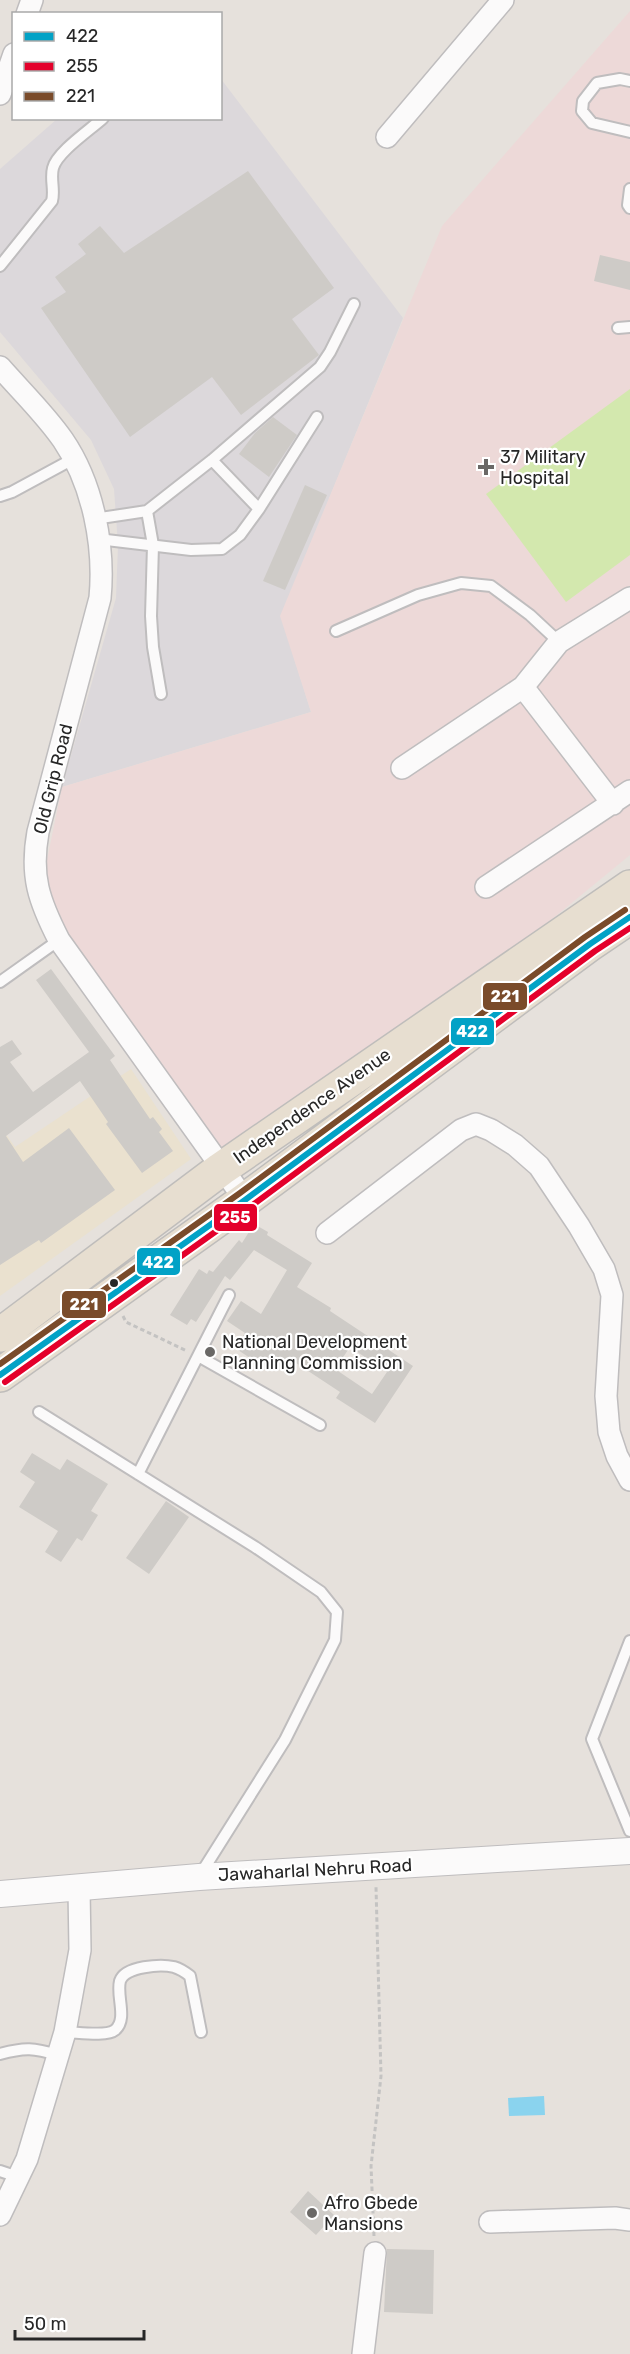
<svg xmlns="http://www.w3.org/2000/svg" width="630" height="2354" font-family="Rubik,sans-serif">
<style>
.industrial{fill:#dcd8db}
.education{fill:#eae1cf}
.medical{fill:#edd9d8}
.pitch{fill:#d3e8ae}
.water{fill:#8ad3ee}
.building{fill:#cecbc7;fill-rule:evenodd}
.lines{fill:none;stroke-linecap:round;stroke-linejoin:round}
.service-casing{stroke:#bfbdbe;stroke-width:14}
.minor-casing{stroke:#bfbdbe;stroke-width:24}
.tertiary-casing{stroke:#bfbdbe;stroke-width:28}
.trunk-casing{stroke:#bfbdbb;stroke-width:36}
.path{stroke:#c4c3c2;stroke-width:3;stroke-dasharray:4.5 3;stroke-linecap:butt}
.service{stroke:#fbfafa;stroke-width:10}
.minor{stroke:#fbfafa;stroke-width:21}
.tertiary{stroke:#fbfafa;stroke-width:26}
.trunk{stroke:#e7ded0;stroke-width:33}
.bus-1-casing{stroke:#fff;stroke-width:10}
.bus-2-casing{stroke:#fff;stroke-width:10}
.bus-3-casing{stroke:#fff;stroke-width:10}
.bus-1{stroke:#02a2c6;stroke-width:6}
.bus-2{stroke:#e4002b;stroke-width:6}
.bus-3{stroke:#7a4b2a;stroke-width:6}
.poi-dot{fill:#6a6866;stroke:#fff;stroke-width:2}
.bus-dot{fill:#272727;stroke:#fff;stroke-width:2}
.labels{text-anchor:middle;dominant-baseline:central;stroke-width:4.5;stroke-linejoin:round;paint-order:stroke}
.poi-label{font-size:18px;fill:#272727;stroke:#fff;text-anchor:start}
.street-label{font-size:18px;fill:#272727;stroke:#fff}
.line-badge{stroke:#fff;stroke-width:2}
.badge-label{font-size:16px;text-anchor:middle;font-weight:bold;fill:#fff}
</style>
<rect width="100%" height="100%" fill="#e6e1dc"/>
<!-- industrial -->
<path class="industrial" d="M 221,79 L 403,318 L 281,616 L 311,712 L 62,787 L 116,598 L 118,545 L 114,489 L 91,440 L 0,332 L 0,169 L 57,119 L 220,118 Z"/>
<!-- education -->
<path class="education" d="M 131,1069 L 191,1159 L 0,1296 L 0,1126 L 15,1147 Z"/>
<!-- medical -->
<path class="medical" d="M 630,11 L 630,855 L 495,966 L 215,1153 L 61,935 L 42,884 L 62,787 L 311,712 L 280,616 L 442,226 Z"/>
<!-- pitch -->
<path class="pitch" d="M 630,389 L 630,555 L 566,602 L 486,494 Z"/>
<!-- water -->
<path class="water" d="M 544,2096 L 545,2115 L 509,2116 L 508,2098 Z"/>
<!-- building -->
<path class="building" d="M 248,171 L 334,288 L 292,319 L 319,355 L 241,415 L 212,377 L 130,437 L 41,308 L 66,292 L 55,277 L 86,254 L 78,244 L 100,226 L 124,253 Z
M 600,255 L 630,262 L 630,290 L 594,281 Z
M 273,417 L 297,435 L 269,477 L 239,454 L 255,433 Z
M 305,485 L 327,495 L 285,590 L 263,581 Z
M 51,969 L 115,1056 L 110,1060 L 150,1119 L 153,1117 L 162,1129 L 159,1132 L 173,1151 L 142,1173 L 106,1124 L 108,1122 L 80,1081 L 6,1136 L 23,1162 L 69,1128 L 115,1190 L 41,1243 L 39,1240 L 0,1265 L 0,1047 L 12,1040 L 22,1054 L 10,1062 L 33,1092 L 89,1052 L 36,980 Z
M 254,1224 L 268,1232 L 267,1235 L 312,1263 L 297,1287 L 331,1308 L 330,1311 L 413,1366 L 375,1423 L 336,1398 L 340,1392 L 293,1361 L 285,1372 L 260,1356 L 256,1362 L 235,1348 L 245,1333 L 227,1321 L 241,1301 L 261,1314 L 287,1270 L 254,1250 L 230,1280 L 225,1276 L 196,1322 L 191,1319 L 187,1325 L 170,1315 L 199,1269 L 207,1274 L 209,1270 L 213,1272 L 239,1240 L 242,1243 ZM 350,1347 L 387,1372 L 372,1394 L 335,1369 Z
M 32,1453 L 60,1470 L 67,1459 L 108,1484 L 91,1511 L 98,1515 L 82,1541 L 77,1538 L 61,1562 L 45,1552 L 58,1531 L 19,1507 L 35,1482 L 20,1472 Z
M 166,1501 L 189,1517 L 149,1574 L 126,1558 Z
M 308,2191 L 334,2215 L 316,2235 L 290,2212 Z
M 387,2249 L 434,2250 L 433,2314 L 384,2312 Z"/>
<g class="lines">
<defs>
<path id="service" d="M 630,81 L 620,79 L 597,83 L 583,101 L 582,111 L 592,123 L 630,132
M 630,189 L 628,205 L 630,208
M 0,266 L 52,201 C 55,190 50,179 53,168 C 57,152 90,130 103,118
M 618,328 L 630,327
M 212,460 L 259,509 L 317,417
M 0,496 L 12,492 L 73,459
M 147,511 L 153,545 L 151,616 L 153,647 L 161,694
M 94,519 L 147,511 L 212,460 L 320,367 L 330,352 L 354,304
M 98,539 L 191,550 L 222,549 L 240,535 L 259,509
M 336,631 L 418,595 L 461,583 L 491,586 L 530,615 L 559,642
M 0,982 L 59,940
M 198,1356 L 320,1425
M 39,1412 L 255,1547 L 321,1592 L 337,1612 L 335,1640 L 285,1740 L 200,1875
M 138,1474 L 229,1295
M 630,1641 L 592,1739 L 630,1831
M 65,2032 C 76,2032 107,2037 115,2030 C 128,2019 116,1996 120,1981 C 125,1966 161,1964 174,1967 C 181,1969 185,1972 190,1976 L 201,2032
M 0,2054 C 25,2047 34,2048 58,2055
M 0,2171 L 18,2177"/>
<path id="minor" d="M 27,14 L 32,0
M 0,94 L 14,54
M 387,137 L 503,0
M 0,367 C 21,391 45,414 63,440 C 93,484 105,546 100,598 L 38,832 C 30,876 39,901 59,940 L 245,1200
M 523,687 L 613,804
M 402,768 L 523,687 L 559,642 L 630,598
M 486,887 L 630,791
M 327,1233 L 461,1130 L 476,1124 L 491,1130 L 515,1145 L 539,1166 L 579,1226 L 604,1269 L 612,1295 L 606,1396 L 609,1432 L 617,1456 L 630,1480
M 0,2215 L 27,2159 L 65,2032 L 80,1950 L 79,1889
M 490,2222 L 615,2218 L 630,2220
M 363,2354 L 375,2253"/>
<path id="tertiary" d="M 0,1894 L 199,1877 L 630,1851"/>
<path id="trunk" d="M 0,1335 L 221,1169 L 630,887
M 0,1375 L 245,1200 L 590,944 L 630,917"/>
</defs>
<!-- service casing -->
<use href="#service" class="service-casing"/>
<!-- minor casing -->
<use href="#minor" class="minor-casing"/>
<!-- tertiary casing -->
<use href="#tertiary" class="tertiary-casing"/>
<!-- trunk casing -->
<use href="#trunk" class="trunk-casing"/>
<!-- path -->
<path class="path" d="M 123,1316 L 126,1322 L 187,1351
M 374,2236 L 371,2166 L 381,2076 L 376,1887"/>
<!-- service -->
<use href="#service" class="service"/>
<!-- minor -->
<use href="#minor" class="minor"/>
<!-- tertiary -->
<use href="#tertiary" class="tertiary"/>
<!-- trunk -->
<use href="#trunk" class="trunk"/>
<defs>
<path id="bus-1" d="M 0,1375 L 245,1200 L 590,944 L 630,917"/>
<path id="bus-2" d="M 5,1382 L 250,1207 L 595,951 L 630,928"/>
<path id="bus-3" d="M 0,1364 L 240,1193 L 585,937 L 625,910"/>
</defs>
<!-- bus-1 casing -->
<use href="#bus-1" class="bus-1-casing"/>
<!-- bus-2 casing -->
<use href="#bus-2" class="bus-2-casing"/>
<!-- bus-3 casing -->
<use href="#bus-3" class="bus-3-casing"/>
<!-- bus-1 -->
<use href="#bus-1" class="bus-1"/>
<!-- bus-2 -->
<use href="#bus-2" class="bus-2"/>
<!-- bus-3 -->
<use href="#bus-3" class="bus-3"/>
</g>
<!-- markers -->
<g class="poi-dot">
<path d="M483 458h6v6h6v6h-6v6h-6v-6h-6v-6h6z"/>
<circle cx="210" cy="1352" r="6"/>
<circle cx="312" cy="2213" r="6"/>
</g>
<circle class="bus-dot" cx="114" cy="1283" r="5"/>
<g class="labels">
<!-- poi labels -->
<g class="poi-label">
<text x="500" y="457">37 Military<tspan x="500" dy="21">Hospital</tspan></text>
<text x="222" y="1342">National Development<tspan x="222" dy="21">Planning Commission</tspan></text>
<text x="324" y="2203">Afro Gbede<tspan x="324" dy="21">Mansions</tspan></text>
</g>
<!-- street labels -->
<g class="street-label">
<text transform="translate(53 779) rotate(-76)">Old Grip Road</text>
<text transform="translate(312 1106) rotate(-35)">Independence Avenue</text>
<text transform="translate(315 1870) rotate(-3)">Jawaharlal Nehru Road</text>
</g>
</g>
<g class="line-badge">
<rect x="482" y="982" width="46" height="29" rx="6" fill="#7a4b2a"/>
<rect x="450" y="1017" width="45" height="29" rx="6" fill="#02a2c6"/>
<rect x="213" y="1203" width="45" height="29" rx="6" fill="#e4002b"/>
<rect x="136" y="1247" width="45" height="29" rx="6" fill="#02a2c6"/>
<rect x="61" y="1290" width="46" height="29" rx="6" fill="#7a4b2a"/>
</g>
<g class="badge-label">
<text x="505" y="1002">221</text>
<text x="472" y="1037">422</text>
<text x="235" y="1223">255</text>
<text x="158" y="1268">422</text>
<text x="84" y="1310">221</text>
</g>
<!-- legend -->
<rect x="12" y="12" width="210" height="108" fill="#ffffff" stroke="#a9a9a9" stroke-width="1.5"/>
<rect x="24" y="32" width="30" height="9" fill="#02a2c6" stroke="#a9a9a9" stroke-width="1.5"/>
<text x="66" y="42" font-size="18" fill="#272727">422</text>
<rect x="24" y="62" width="30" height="9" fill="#e4002b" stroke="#a9a9a9" stroke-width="1.5"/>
<text x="66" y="72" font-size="18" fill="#272727">255</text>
<rect x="24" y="92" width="30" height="9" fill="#7a4b2a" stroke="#a9a9a9" stroke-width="1.5"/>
<text x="66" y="102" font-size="18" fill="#272727">221</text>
<!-- scale -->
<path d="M15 2330v9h129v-9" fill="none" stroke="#272727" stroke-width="3"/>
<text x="24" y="2330" font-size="18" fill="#272727" stroke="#ffffff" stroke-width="4.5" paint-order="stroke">50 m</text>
</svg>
